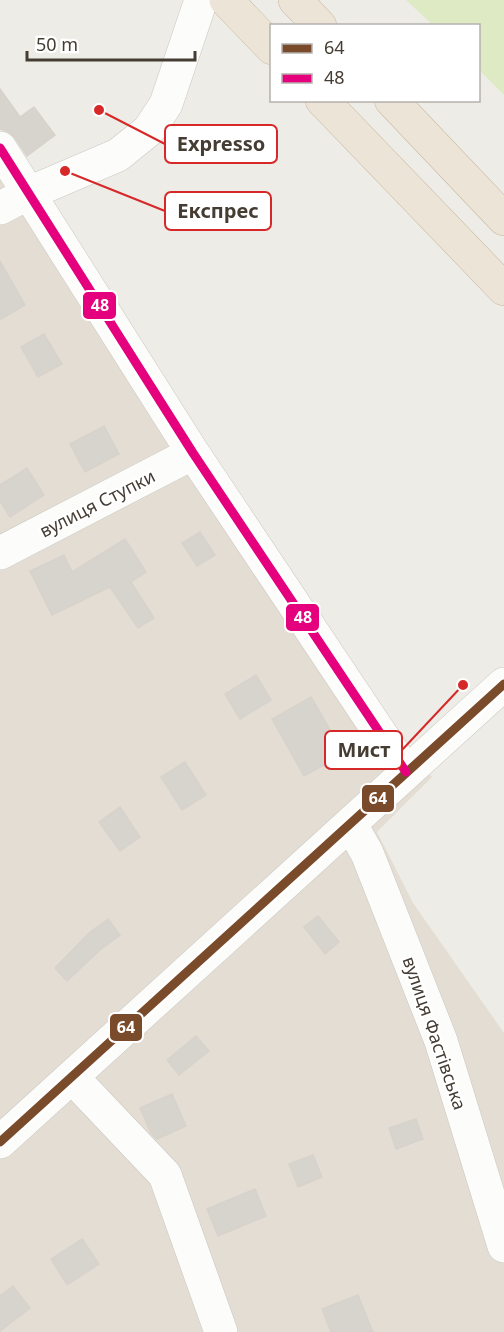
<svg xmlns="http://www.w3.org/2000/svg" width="504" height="1332" font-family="'Noto Sans',sans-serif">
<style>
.residential{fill:#e3ddd3}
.green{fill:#deeac4}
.building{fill:#d7d3cd;stroke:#d7d3cc;stroke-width:1.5}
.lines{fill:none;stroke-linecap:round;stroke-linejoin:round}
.minor-casing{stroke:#cbc8c2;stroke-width:34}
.highway-casing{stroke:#c8b7a1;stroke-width:34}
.minor{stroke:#fcfcfb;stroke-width:33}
.highway{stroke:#ebe4d7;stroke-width:33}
.bus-1-casing{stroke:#fff;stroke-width:14}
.bus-2-casing{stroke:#fff;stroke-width:14}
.bus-1{stroke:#7a4b2a;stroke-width:9}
.bus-2{stroke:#e5007d;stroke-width:9}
.labels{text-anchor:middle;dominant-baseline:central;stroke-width:4.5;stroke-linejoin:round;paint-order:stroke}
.street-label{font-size:18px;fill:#453d33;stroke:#fff}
.leader{fill:none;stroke:#d62828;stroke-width:2}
.callout-dot{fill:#d62828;stroke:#fff;stroke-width:2}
.callout{fill:#fff;stroke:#d62828;stroke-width:2}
.callout-label{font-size:20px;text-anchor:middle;font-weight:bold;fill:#453d33}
.line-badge{stroke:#fff;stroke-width:2}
.badge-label{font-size:16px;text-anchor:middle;font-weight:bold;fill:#fff}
</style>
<rect width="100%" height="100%" fill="#eeece6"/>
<!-- residential -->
<path class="residential" d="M 0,136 L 393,731 L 432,777 L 377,832 L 413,903 L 504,1033 L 504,1332 L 0,1332 Z"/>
<!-- green -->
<path class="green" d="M 406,0 L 504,0 L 504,95 L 479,70 L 478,26 L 433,25 Z"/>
<!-- building -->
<path class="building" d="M 0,89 L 20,117 L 34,107 L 55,135 L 27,156 L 15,138 L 9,132 L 0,129 Z
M 0,261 L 25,305 L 0,320 Z
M 44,334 L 62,364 L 38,377 L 21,347 Z
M 104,426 L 119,454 L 85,472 L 70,444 Z
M 27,468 L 44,495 L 10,517 L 0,501 L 0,485 Z
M 200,532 L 215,555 L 197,566 L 182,543 Z
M 125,539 L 146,572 L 131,582 L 154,618 L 138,628 L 110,587 L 52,615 L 30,571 L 64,555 L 72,572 Z
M 256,675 L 271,700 L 240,719 L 225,694 Z
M 311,697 L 344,754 L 304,776 L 272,719 Z
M 185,762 L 206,795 L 182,810 L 161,777 Z
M 120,807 L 140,837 L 120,851 L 99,822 Z
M 318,916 L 339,942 L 325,954 L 304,927 Z
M 108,919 L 120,935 L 100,950 L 67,981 L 55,968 L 89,933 Z
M 196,1036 L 209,1051 L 179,1075 L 167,1060 Z
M 172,1094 L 186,1126 L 157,1139 L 151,1133 L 140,1108 Z
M 416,1119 L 423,1139 L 396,1149 L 389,1128 Z
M 313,1155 L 322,1177 L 298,1187 L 289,1164 Z
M 255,1189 L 266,1216 L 218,1236 L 207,1209 Z
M 82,1239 L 99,1264 L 67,1285 L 51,1259 Z
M 13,1286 L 30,1308 L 0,1331 L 0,1296 Z
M 358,1295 L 373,1332 L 331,1332 L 322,1309 Z"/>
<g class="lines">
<defs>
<path id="minor" d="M 0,148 L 193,453 L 406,772
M 0,208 L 27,194 L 118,155 L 149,130 L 166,104 L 201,0
M 0,553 L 193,453
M 351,825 L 367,853 L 441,1041 L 504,1246
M 72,1077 L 165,1175 L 221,1332
M 0,1142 L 504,684"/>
<path id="highway" d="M 226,0 L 272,48
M 295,0 L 320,26
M 322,100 L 504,289
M 391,100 L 504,219"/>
</defs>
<!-- minor casing -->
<use href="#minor" class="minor-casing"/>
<!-- highway casing -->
<use href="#highway" class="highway-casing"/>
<!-- minor -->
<use href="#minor" class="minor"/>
<!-- highway -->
<use href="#highway" class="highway"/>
<defs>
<path id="bus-1" d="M 0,1142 L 504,684"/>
<path id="bus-2" d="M 0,148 L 193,453 L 406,772"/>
</defs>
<!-- bus-1 casing -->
<use href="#bus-1" class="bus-1-casing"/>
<!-- bus-2 casing -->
<use href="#bus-2" class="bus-2-casing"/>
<!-- bus-1 -->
<use href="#bus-1" class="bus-1"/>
<!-- bus-2 -->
<use href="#bus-2" class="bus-2"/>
</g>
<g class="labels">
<!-- street labels -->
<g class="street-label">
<text transform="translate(97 503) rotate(-27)">вулиця Ступки</text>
<text transform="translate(435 1033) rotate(71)">вулиця Фастівська</text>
</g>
</g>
<!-- callouts -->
<path class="leader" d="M99 110L165 144M65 171L165 211M463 685L402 750"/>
<g class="callout-dot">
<circle cx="99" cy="110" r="6"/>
<circle cx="65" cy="171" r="6"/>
<circle cx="463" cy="685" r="6"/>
</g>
<g class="callout">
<rect x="165" y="125" width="112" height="38" rx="6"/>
<rect x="165" y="192" width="106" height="38" rx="6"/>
<rect x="325" y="731" width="77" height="38" rx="6"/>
</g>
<g class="callout-label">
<text x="221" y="151">Expresso</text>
<text x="218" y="218">Експрес</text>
<text x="364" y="757">Мист</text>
</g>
<g class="line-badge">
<rect x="82" y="291" width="35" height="29" rx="6" fill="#e5007d"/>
<rect x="285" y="603" width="35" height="29" rx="6" fill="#e5007d"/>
<rect x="361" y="784" width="34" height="29" rx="6" fill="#7a4b2a"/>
<rect x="109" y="1013" width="34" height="29" rx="6" fill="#7a4b2a"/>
</g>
<g class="badge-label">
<text x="100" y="311">48</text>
<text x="303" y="623">48</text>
<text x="378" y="804">64</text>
<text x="126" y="1033">64</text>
</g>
<!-- legend -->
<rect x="270" y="24" width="210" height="78" fill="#ffffff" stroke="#b5b1ad" stroke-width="1.5"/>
<rect x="282" y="44" width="30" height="9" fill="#7a4b2a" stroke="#b5b1ad" stroke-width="1.5"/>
<text x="324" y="54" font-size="18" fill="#453d33">64</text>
<rect x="282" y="74" width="30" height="9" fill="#e5007d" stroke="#b5b1ad" stroke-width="1.5"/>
<text x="324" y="84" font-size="18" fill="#453d33">48</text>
<!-- scale -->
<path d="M27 51v9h168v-9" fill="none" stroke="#453d33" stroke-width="3"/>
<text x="36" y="51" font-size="18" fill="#453d33" stroke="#ffffff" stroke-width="4.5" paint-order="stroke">50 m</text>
</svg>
